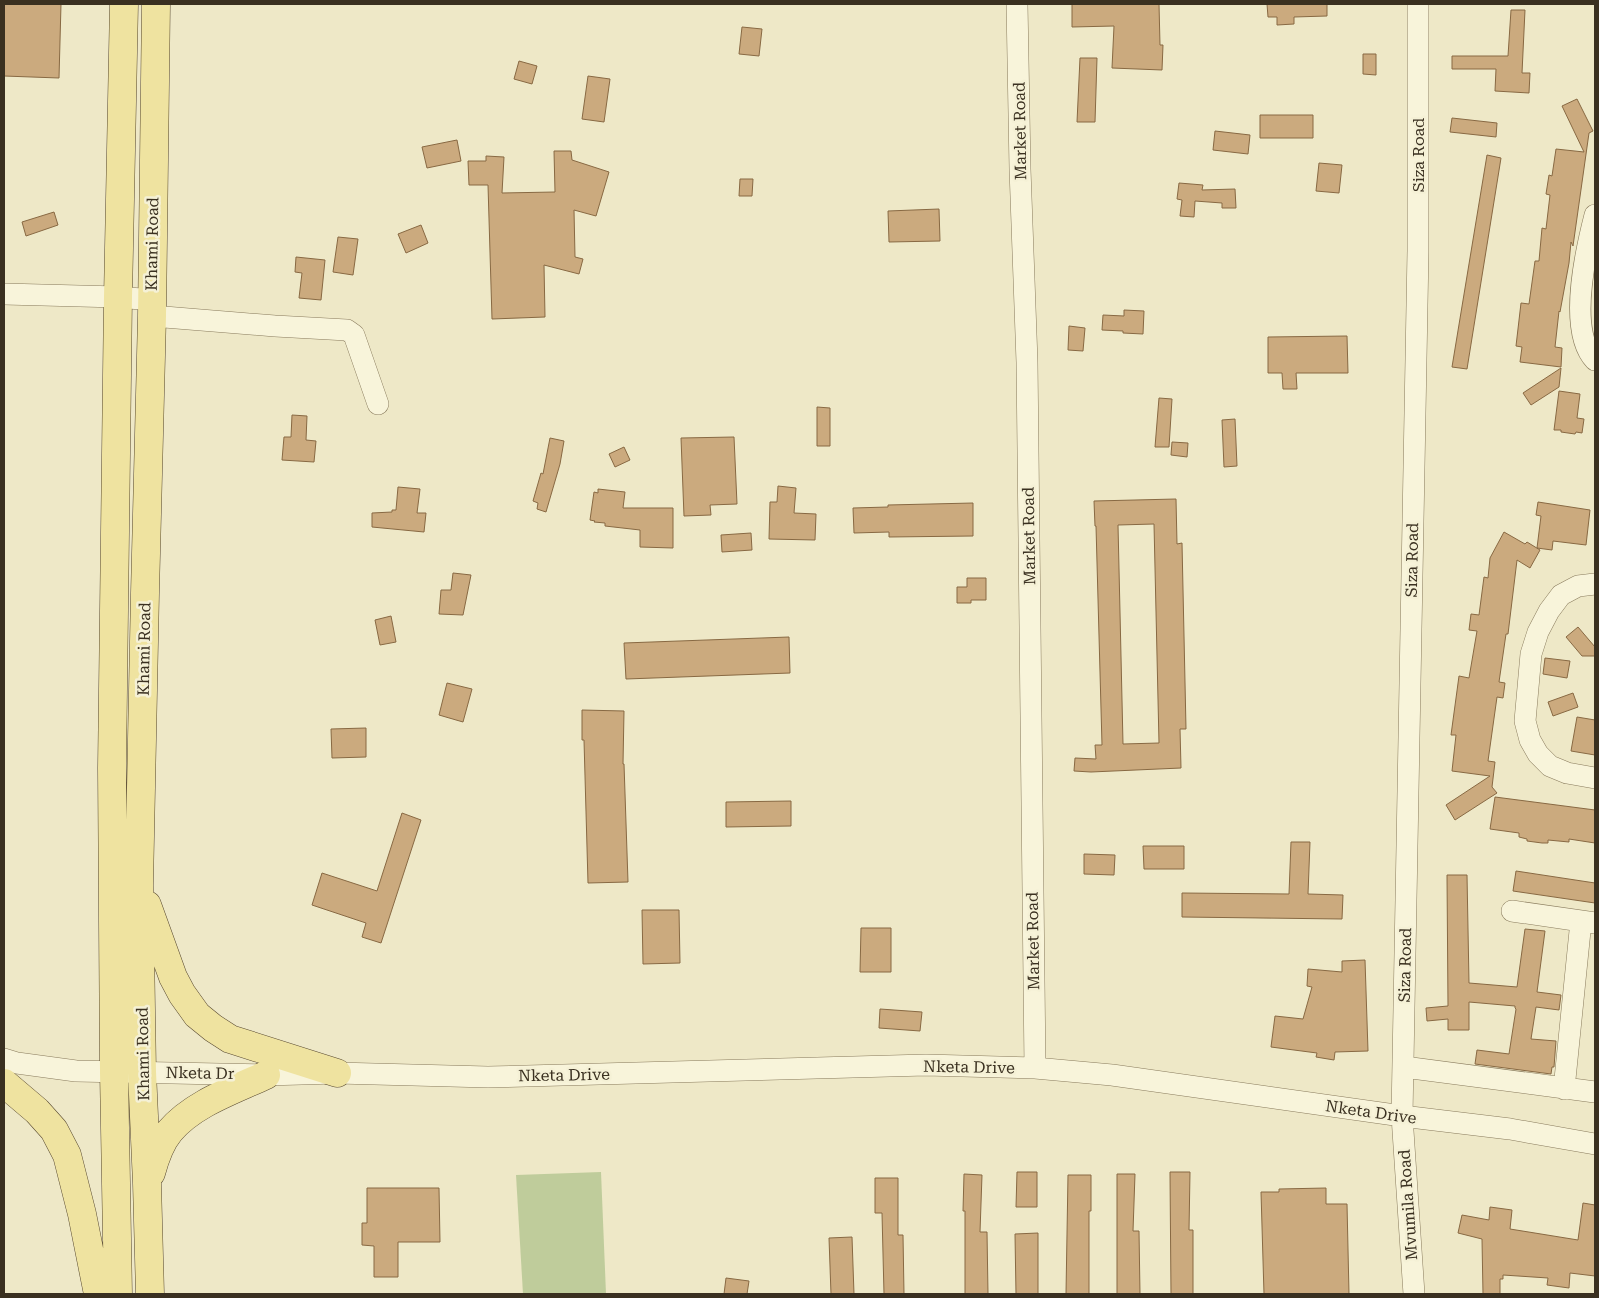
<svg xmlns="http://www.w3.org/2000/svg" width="1599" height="1298" font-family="'Roboto Serif',serif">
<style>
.green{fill:#bfcc9b}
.building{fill:#cbaa7e;stroke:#886943;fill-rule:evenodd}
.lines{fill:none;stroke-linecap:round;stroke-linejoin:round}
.minor-casing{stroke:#897b5d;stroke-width:22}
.major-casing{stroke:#574830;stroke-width:29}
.minor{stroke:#f8f4da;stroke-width:21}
.major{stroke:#efe3a0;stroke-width:28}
.labels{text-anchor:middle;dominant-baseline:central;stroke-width:5;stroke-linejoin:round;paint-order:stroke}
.street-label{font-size:16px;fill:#3a3020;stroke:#f5f1d6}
</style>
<rect width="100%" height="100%" fill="#eee8c7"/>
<!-- green -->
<path class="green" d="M 601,1172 L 606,1294 L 523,1294 L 516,1175 Z"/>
<!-- building -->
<path class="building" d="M 4,4 L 61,4 L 59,78 L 4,76 Z
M 1072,4 L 1159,4 L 1160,45 L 1163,45 L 1162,70 L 1112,68 L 1114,26 L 1072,27 Z
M 1267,4 L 1327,4 L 1327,16 L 1294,17 L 1294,24 L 1277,25 L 1277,17 L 1268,17 Z
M 1511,10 L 1525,10 L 1522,73 L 1530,73 L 1529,93 L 1495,91 L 1496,69 L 1452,69 L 1452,56 L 1508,56 Z
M 742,27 L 762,29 L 759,56 L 739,54 Z
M 1363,54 L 1376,54 L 1376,75 L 1363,74 Z
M 1080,58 L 1097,58 L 1095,122 L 1077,122 Z
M 519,61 L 537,66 L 532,84 L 514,79 Z
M 588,76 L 610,79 L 604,122 L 582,119 Z
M 1577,99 L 1593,131 L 1589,133 L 1573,246 L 1571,242 L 1569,263 L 1560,312 L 1559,311 L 1555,347 L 1562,348 L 1561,367 L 1520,362 L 1522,347 L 1516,346 L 1521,303 L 1529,304 L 1535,261 L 1539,261 L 1542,228 L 1546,229 L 1550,195 L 1546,194 L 1549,175 L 1552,176 L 1556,149 L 1584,152 L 1562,106 Z
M 1260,115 L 1313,115 L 1313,138 L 1260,138 Z
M 1452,118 L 1497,123 L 1496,137 L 1450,132 Z
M 1215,131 L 1250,135 L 1248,154 L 1213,150 Z
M 457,140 L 461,161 L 427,168 L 422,147 Z
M 554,151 L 571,151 L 572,160 L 609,172 L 596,216 L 574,210 L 575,257 L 583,259 L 579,274 L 544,265 L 545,317 L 492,319 L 488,185 L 469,185 L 468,161 L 486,161 L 486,156 L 504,157 L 502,193 L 555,192 Z
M 1487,155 L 1501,158 L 1467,369 L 1452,367 Z
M 1319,163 L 1342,165 L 1339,193 L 1316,191 Z
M 740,179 L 753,179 L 752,196 L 739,196 Z
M 1179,183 L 1203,185 L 1202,190 L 1235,189 L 1236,208 L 1222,208 L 1222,203 L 1195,201 L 1194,217 L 1180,216 L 1182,200 L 1177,199 Z
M 939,209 L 940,241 L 889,242 L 888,211 Z
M 54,212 L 58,225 L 26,236 L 22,222 Z
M 421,225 L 428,243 L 406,253 L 398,234 Z
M 338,237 L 358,239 L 353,275 L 333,272 Z
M 296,257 L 325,260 L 321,300 L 299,298 L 302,273 L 295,272 Z
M 1124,310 L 1144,311 L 1143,334 L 1123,333 L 1123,331 L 1102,330 L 1103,315 L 1124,316 Z
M 1069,326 L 1085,328 L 1083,351 L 1068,350 Z
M 1347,336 L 1348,373 L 1296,373 L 1297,389 L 1283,389 L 1282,373 L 1268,373 L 1268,337 Z
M 1561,368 L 1559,387 L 1531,405 L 1523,393 Z
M 1559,391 L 1580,394 L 1577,418 L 1584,419 L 1582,433 L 1576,432 L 1575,434 L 1561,432 L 1561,430 L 1554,430 Z
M 1159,398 L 1172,399 L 1169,447 L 1155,447 Z
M 817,407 L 830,408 L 830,446 L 817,446 Z
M 292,415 L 307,416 L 306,440 L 316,441 L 314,462 L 282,460 L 284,437 L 291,437 Z
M 1235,419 L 1237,466 L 1224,467 L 1222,420 Z
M 734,437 L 737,504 L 710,505 L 711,515 L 684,516 L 681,438 Z
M 550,438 L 564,441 L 560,464 L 546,512 L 537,509 L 538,503 L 533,501 L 541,473 L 543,474 Z
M 1172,442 L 1188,443 L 1187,457 L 1171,455 Z
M 624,447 L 630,460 L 615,467 L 609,454 Z
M 778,486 L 796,488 L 794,513 L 816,514 L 815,540 L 769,539 L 770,502 L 777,502 Z
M 398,487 L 420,489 L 417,513 L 426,513 L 424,532 L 372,527 L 372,513 L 392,512 L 392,510 L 396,510 Z
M 598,489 L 625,492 L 623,508 L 673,508 L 673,548 L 640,547 L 640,530 L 605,526 L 605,523 L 594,522 L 595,521 L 590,520 L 594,492 L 598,493 Z
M 1176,499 L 1177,544 L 1182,543 L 1186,729 L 1180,729 L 1181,768 L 1091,772 L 1074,771 L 1075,758 L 1096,759 L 1095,745 L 1102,745 L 1096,526 L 1095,526 L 1094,501 ZM 1154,524 L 1159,743 L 1123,744 L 1118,525 Z
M 1538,502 L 1590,510 L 1586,545 L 1553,541 L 1552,550 L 1537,548 L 1541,516 L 1536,515 Z
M 973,503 L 973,536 L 889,537 L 889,532 L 854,533 L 853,508 L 888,507 L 888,505 Z
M 1504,532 L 1525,544 L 1527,542 L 1540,550 L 1530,568 L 1517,560 L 1508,634 L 1506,634 L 1499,682 L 1505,683 L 1503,698 L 1497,697 L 1488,761 L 1495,762 L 1492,787 L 1497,793 L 1455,820 L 1446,805 L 1490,776 L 1452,771 L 1456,735 L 1451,735 L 1459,676 L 1469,678 L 1477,631 L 1469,630 L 1471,614 L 1479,615 L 1484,577 L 1488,578 L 1490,558 Z
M 751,533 L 752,550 L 722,552 L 721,535 Z
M 453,573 L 471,575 L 463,615 L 439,614 L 441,590 L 451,590 Z
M 967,578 L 986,578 L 986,600 L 971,600 L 971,603 L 957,603 L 957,587 L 967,587 Z
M 391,616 L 396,642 L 380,645 L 375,620 Z
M 1578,627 L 1595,647 L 1595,656 L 1582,656 L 1566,637 Z
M 789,637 L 790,673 L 626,679 L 624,643 Z
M 1545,658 L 1570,661 L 1567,678 L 1543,674 Z
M 447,683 L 472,689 L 463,722 L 439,715 Z
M 1573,693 L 1578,707 L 1553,716 L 1548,702 Z
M 582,710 L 624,711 L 623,764 L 624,764 L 628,882 L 588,883 L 584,740 L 582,740 Z
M 1577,717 L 1595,720 L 1595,755 L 1571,751 Z
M 366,728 L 366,757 L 332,758 L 331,729 Z
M 1495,797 L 1595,810 L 1595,843 L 1569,839 L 1569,842 L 1548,840 L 1548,843 L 1542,843 L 1527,841 L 1527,839 L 1519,837 L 1519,833 L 1490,829 Z
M 791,801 L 791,826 L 726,827 L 726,802 Z
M 402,813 L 421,820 L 381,943 L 362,937 L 366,923 L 312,905 L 322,873 L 377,891 Z
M 1291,842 L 1310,842 L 1308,894 L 1343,895 L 1342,919 L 1182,917 L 1182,893 L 1289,894 Z
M 1143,846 L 1184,846 L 1184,869 L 1144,869 Z
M 1084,854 L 1115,855 L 1114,875 L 1084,874 Z
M 1516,871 L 1595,883 L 1595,903 L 1513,891 Z
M 1447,875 L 1467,875 L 1469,983 L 1517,987 L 1525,929 L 1545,931 L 1537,992 L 1561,995 L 1559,1010 L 1536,1007 L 1531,1039 L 1556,1041 L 1554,1067 L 1552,1067 L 1551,1074 L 1475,1064 L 1477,1050 L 1509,1054 L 1516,1009 L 1515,1008 L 1515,1006 L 1469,1002 L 1469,1030 L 1448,1030 L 1448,1019 L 1427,1021 L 1426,1008 L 1448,1006 Z
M 642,910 L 679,910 L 680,963 L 643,964 Z
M 861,928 L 891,928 L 891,972 L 860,972 Z
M 1365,960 L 1368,1051 L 1335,1052 L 1334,1060 L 1316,1057 L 1317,1053 L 1271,1047 L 1275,1016 L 1303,1019 L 1312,987 L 1307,986 L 1308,969 L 1342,972 L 1342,961 Z
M 880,1009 L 922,1012 L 920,1031 L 879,1028 Z
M 1017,1172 L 1037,1172 L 1037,1207 L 1016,1207 Z
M 1170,1172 L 1190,1172 L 1189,1230 L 1193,1230 L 1193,1294 L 1171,1294 Z
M 964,1174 L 982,1175 L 980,1232 L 987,1232 L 988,1294 L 965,1294 L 965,1211 L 963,1211 Z
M 1117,1174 L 1135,1174 L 1133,1231 L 1139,1231 L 1140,1294 L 1117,1294 Z
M 1068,1175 L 1091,1175 L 1091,1211 L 1089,1211 L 1089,1294 L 1066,1294 Z
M 875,1178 L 898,1178 L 898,1235 L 903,1235 L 904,1294 L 884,1294 L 882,1213 L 875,1213 Z
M 367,1188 L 439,1188 L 440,1242 L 398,1242 L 398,1277 L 374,1277 L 374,1246 L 362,1245 L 362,1223 L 367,1223 Z
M 1326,1188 L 1326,1204 L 1347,1204 L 1349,1294 L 1264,1294 L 1261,1192 L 1279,1192 L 1279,1189 Z
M 1583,1203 L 1595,1205 L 1595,1276 L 1570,1273 L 1569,1288 L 1547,1285 L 1548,1278 L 1503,1275 L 1503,1279 L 1500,1279 L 1500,1294 L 1483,1294 L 1482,1239 L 1458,1233 L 1462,1215 L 1489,1220 L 1490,1207 L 1512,1210 L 1510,1229 L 1578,1240 Z
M 1038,1233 L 1038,1294 L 1016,1294 L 1015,1234 Z
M 852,1237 L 854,1294 L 831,1294 L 829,1238 Z
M 726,1278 L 749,1281 L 747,1294 L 724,1294 Z"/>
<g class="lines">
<defs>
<path id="minor" d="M 1017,4 L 1020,169 L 1027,362 L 1035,1068
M 1595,215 C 1586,250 1567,331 1595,360
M 4,294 L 118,297 L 152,300
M 152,316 L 275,326 L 347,330 L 354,335 L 378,404
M 1595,584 L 1578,586 L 1561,595 L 1549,611 L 1538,632 L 1531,654 L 1525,721 L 1530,740 L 1538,754 L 1550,766 L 1567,773 L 1595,778
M 1512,911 L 1595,923
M 4,1059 L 17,1063 L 76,1071 L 266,1075 L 337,1073 L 488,1077 L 926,1065 L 1035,1068 L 1112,1075 L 1402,1116 L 1510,1129 L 1595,1144
M 1404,1067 L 1595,1092
M 1564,1089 L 1581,921
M 1414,1294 L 1402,1116 L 1418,251 L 1418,4"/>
<path id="major" d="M 147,905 L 173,977 L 182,994 L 197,1015 L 213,1028 L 230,1039 L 337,1073
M 4,1083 L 37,1111 L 54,1130 L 67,1155 L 82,1214 L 98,1294
M 151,1173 C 155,1158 160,1143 170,1131 C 194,1103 234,1090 266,1075
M 118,1294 L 114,1072 L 112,768 L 118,297 L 124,4
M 150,1294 L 147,1183 L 142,1072 L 139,885 L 145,593 L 152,316 L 156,4"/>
</defs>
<!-- minor casing -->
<use href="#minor" class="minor-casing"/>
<!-- major casing -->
<use href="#major" class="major-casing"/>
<!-- minor -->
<use href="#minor" class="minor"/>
<!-- major -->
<use href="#major" class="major"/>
</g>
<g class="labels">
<!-- street labels -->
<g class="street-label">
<text transform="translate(1020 131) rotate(-91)">Market Road</text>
<text transform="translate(1418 155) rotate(-90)">Siza Road</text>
<text transform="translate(152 244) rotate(-89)">Khami Road</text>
<text transform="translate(1029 536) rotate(-91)">Market Road</text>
<text transform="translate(1412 560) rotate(-89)">Siza Road</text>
<text transform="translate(144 649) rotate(-89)">Khami Road</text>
<text transform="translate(1033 941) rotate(-91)">Market Road</text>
<text transform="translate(1405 965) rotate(-89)">Siza Road</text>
<text transform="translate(143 1054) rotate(-91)">Khami Road</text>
<text transform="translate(969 1067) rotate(1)">Nketa Drive</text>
<text transform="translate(200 1073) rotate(1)">Nketa Dr</text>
<text transform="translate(564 1075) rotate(-1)">Nketa Drive</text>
<text transform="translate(1371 1112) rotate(8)">Nketa Drive</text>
<text transform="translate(1408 1205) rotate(-94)">Mvumila Road</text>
</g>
</g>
<!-- border -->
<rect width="1599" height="1298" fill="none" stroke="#3a3020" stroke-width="10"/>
</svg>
